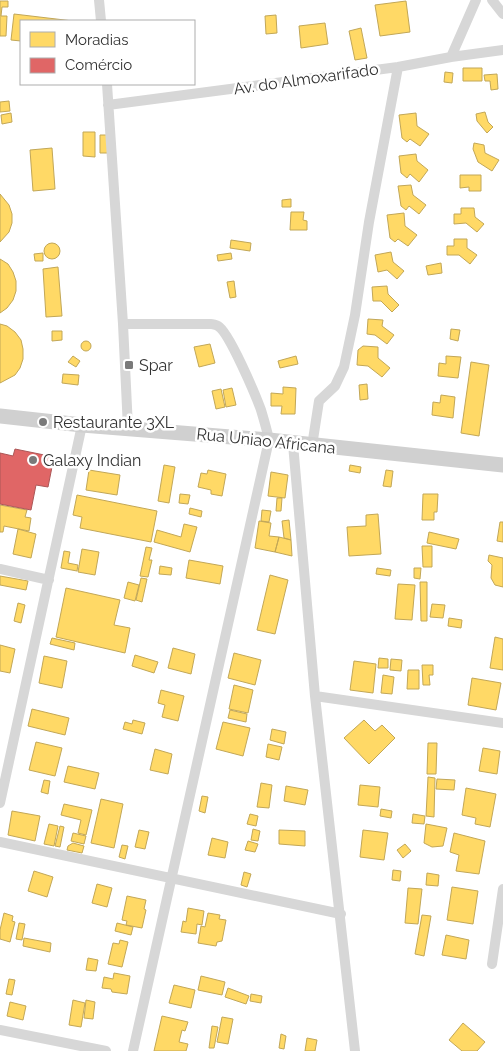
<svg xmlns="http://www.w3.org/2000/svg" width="503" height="1051" font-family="Raleway,sans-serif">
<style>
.homes{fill:#ffd966;stroke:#c2a757}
.shops{fill:#e06666;stroke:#ac5757}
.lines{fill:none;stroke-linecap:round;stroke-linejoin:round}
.street{stroke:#d7d7d7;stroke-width:10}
.secondary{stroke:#d0d0d0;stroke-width:15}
.poi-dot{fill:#7a7a7a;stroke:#fff;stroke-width:2}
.labels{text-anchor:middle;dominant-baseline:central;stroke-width:5;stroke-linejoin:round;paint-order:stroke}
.street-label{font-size:16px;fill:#333;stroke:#fff}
.poi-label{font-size:16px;fill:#333;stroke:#fff;text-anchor:start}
</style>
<rect width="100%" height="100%" fill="#fff"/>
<!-- homes -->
<path class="homes" d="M 0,1 L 8,1 L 8,7 L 2,7 L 1,16 L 7,16 L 6,36 L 0,36 Z
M 406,1 L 410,32 L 380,36 L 375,5 Z
M 14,14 L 73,21 L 21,21 L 21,41 L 11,40 Z
M 276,15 L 277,33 L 266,34 L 265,16 Z
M 325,23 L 328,44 L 301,48 L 299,26 Z
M 361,28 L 367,58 L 355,60 L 349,31 Z
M 463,68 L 482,68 L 482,81 L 463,81 Z
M 445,72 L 453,73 L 452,83 L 444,82 Z
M 497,74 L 498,89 L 491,90 L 490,81 L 485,81 L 484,75 Z
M 9,101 L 10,111 L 0,112 L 0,102 Z
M 485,112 L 488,122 L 493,127 L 487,133 L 477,121 L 476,114 Z
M 11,113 L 12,122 L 2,124 L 1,115 Z
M 416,113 L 417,126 L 429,134 L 420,146 L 410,139 L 407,142 L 402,138 L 399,115 Z
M 83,132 L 95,132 L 95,157 L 83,156 Z
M 100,135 L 108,135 L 108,153 L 100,153 Z
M 474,143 L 484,145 L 485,153 L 499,160 L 492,171 L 478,162 L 473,149 Z
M 52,148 L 55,189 L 33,191 L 30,150 Z
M 416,154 L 417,161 L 428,170 L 419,182 L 410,174 L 407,178 L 401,173 L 399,156 Z
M 460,175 L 481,175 L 481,191 L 469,191 L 469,187 L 460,188 Z
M 411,185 L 413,195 L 426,205 L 419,214 L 409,206 L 406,210 L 401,206 L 398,186 Z
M 0,194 L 9,205 L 12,214 L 12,223 L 9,232 L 0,242 Z
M 291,199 L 291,207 L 282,207 L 282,200 Z
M 461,208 L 474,208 L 475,217 L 484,224 L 477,232 L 466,223 L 454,224 L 454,214 L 461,214 Z
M 291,212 L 304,212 L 303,220 L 307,221 L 307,230 L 290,230 Z
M 404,213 L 405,226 L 417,235 L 408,246 L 398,239 L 395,242 L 390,238 L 387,215 Z
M 454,239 L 467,239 L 467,248 L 477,255 L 470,264 L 459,255 L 447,255 L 447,246 L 454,246 Z
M 231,240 L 251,243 L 250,251 L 230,248 Z
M44 251a8 8 0 1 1 16 0a8 8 0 1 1-16 0Z
M 391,252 L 393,262 L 404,271 L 397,279 L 387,270 L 378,272 L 375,255 Z
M 43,253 L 43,261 L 35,261 L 34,254 Z
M 231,253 L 232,259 L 218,261 L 217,255 Z
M 0,259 L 8,264 L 13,272 L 16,281 L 16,291 L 13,300 L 7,308 L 0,313 Z
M 441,263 L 442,273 L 428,275 L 426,266 Z
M 58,267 L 62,316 L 46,317 L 43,269 Z
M 234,281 L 236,297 L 230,298 L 227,282 Z
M 387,286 L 388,294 L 399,305 L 392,312 L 381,301 L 373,301 L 372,287 Z
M 368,319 L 383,320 L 382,326 L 394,335 L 387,344 L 375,335 L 367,334 Z
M 0,324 L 7,326 L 15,332 L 21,340 L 23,349 L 23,359 L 20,368 L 15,375 L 0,383 Z
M 451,329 L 460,330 L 458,341 L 450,339 Z
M 52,331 L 62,331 L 62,340 L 52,341 Z
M81 346a5 5 0 1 1 10 0a5 5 0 1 1-10 0Z
M 210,344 L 215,363 L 199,367 L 194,347 Z
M 363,346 L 378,347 L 378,358 L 390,368 L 382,377 L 368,366 L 357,365 L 358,350 Z
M 73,356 L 80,361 L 76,367 L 68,362 Z
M 296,356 L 298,364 L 280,368 L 278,361 Z
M 446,356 L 461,357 L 458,378 L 438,376 L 439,363 L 446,364 Z
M 471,362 L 489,365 L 479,436 L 461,433 Z
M 63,374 L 79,375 L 78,385 L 62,383 Z
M 367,384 L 368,399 L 360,400 L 359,385 Z
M 283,387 L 296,388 L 295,414 L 281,414 L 282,406 L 271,406 L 271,393 L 283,394 Z
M 232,388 L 236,405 L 226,407 L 223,390 Z
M 221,389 L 225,407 L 216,409 L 212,391 Z
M 441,395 L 455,397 L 453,418 L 432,415 L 433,402 L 440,403 Z
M 164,465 L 175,467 L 169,503 L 158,501 Z
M 350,465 L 361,467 L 360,473 L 349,471 Z
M 89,470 L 120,475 L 117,495 L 86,490 Z
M 208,470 L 226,474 L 222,496 L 211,494 L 211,490 L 198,487 L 201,473 L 207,474 Z
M 386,470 L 393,471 L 391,487 L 383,486 Z
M 271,472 L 288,475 L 285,498 L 268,496 Z
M 180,494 L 190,495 L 188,504 L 179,503 Z
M 423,494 L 438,494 L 437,512 L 434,512 L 434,520 L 422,520 Z
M 77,495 L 157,511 L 151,542 L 80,528 L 82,517 L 73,515 Z
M 277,498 L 282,498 L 281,511 L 276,511 Z
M 0,505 L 27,510 L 25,517 L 31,518 L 29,531 L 4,526 L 3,532 L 0,532 Z
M 190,508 L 202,511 L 201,517 L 189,514 Z
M 262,510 L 271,511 L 269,522 L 261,521 Z
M 378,514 L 381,554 L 349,556 L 347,527 L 366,526 L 366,515 Z
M 289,520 L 291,540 L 284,538 L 282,521 Z
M 259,521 L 271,523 L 269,536 L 279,537 L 275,552 L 255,548 Z
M 500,522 L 503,522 L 503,542 L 497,541 Z
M 184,524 L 197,527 L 190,552 L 154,542 L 157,530 L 181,537 Z
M 18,529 L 36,534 L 31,558 L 13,554 Z
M 429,532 L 459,539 L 456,549 L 427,543 Z
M 279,537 L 291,540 L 292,556 L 275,552 Z
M 422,546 L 432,546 L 432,567 L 423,567 Z
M 146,547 L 152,548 L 149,560 L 152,560 L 148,577 L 140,576 Z
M 82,549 L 99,552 L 95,575 L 78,572 Z
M 64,551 L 70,552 L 68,563 L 78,565 L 77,571 L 61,568 Z
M 489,555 L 503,558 L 503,587 L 495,585 L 491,578 L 492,565 L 488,561 Z
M 189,560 L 223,566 L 220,584 L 186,578 Z
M 160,566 L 172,568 L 171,575 L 159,574 Z
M 377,568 L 391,570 L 390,576 L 376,574 Z
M 414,568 L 421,568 L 420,579 L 414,578 Z
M 270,575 L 288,580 L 275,634 L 257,630 Z
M 0,576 L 28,581 L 26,590 L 0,585 Z
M 141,578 L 147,579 L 142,602 L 136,600 Z
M 128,582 L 139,585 L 135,601 L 124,598 Z
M 420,582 L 427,582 L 427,621 L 421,621 Z
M 398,584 L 415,585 L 412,620 L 395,619 Z
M 66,588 L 120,600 L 114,625 L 130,628 L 125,653 L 56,637 Z
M 18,603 L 25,605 L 21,623 L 14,621 Z
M 432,604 L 445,605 L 443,618 L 430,617 Z
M 449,618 L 462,620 L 461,628 L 448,626 Z
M 495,637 L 503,639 L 503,670 L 490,668 Z
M 52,638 L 75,643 L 74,650 L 50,644 Z
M 0,645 L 15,649 L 10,673 L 0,671 Z
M 173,648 L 195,654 L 191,674 L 168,668 Z
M 234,653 L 261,660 L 255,685 L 228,678 Z
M 135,655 L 158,662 L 154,673 L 132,666 Z
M 44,656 L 67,661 L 62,688 L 39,683 Z
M 379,658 L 388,659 L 388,668 L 378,668 Z
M 391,659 L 402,660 L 401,671 L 390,670 Z
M 354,661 L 376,664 L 373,693 L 350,690 Z
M 422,665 L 433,665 L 433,675 L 429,675 L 430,685 L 423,685 Z
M 408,670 L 419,670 L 419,689 L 407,689 Z
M 383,675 L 394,677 L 392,694 L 381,693 Z
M 472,678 L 501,683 L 496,710 L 468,705 Z
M 234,685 L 253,690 L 248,713 L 229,709 Z
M 161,690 L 184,696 L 178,721 L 162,717 L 165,705 L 158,703 Z
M 32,709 L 69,718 L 65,735 L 28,726 Z
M 230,710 L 247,714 L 246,722 L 228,718 Z
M 133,720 L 145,723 L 142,734 L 123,729 L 125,722 L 132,724 Z
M 364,720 L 375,731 L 382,725 L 395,738 L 369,764 L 344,738 Z
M 223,722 L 250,728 L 243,756 L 216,749 Z
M 272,729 L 286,732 L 284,744 L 270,740 Z
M 36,742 L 62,748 L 55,776 L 29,770 Z
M 428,743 L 437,743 L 436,774 L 427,774 Z
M 268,744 L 282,747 L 279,760 L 266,757 Z
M 483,748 L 500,751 L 497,774 L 479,771 Z
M 155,749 L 172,754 L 168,774 L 150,770 Z
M 68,766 L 99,773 L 95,789 L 64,782 Z
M 428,777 L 435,778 L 434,817 L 426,816 Z
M 437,779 L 455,780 L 454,790 L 436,789 Z
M 44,780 L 50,781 L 48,794 L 41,792 Z
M 261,783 L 272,785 L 269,808 L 257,807 Z
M 360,785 L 380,787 L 378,807 L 358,805 Z
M 286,786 L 308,790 L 305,805 L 284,801 Z
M 466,788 L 496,794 L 490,827 L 475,824 L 476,818 L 462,815 Z
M 202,796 L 208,797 L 205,813 L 199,811 Z
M 101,799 L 123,804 L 114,848 L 91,843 Z
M 64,804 L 92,810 L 86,835 L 78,833 L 81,820 L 61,815 Z
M 381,809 L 392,811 L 391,818 L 380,816 Z
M 12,811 L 40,816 L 35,841 L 8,835 Z
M 250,814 L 258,816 L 256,826 L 247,824 Z
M 413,814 L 425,816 L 424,824 L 412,823 Z
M 49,824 L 58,826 L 54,846 L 44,844 Z
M 426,824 L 447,828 L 443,846 L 432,847 L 424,843 Z
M 60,826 L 64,827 L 60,847 L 55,846 Z
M 253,829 L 260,831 L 258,841 L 251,840 Z
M 139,830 L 149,832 L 145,849 L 135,847 Z
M 279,830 L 305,831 L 305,846 L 279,844 Z
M 363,830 L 388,833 L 384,860 L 360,857 Z
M 73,833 L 86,836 L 84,844 L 71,841 Z
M 454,833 L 485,841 L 479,874 L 456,871 L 459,855 L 450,852 Z
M 212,838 L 228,842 L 225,858 L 208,855 Z
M 248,841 L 258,844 L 255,852 L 245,850 Z
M 73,843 L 84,846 L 82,853 L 67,850 L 68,846 Z
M 405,844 L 411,851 L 403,858 L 397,850 Z
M 122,845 L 128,846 L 125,859 L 119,857 Z
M 393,870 L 401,871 L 400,881 L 392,880 Z
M 34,871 L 53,877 L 47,897 L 28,891 Z
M 244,872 L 251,874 L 247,887 L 241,885 Z
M 427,873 L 439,875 L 438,886 L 426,885 Z
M 97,884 L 112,888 L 107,907 L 92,903 Z
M 452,887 L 478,891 L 473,924 L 447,920 Z
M 408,888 L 422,889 L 418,924 L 405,923 Z
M 127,896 L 146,900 L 144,909 L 146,910 L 142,928 L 126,925 L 127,921 L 122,920 Z
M 188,908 L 204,911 L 202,925 L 197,924 L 196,934 L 181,932 L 183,921 L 186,922 Z
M 4,913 L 13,916 L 12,921 L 15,922 L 10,942 L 0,939 L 0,930 Z
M 208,913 L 220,915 L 219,919 L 226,920 L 222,941 L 217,942 L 216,946 L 198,943 L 201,926 L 205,927 Z
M 422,915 L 431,916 L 424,956 L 415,954 Z
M 19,923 L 25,924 L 22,940 L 16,939 Z
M 117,923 L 133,927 L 131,935 L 115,931 Z
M 446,935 L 469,940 L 466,959 L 442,955 Z
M 24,938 L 51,943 L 50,952 L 23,946 Z
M 120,940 L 128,942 L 122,967 L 108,964 L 113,943 L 119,944 Z
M 88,958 L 98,960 L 96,971 L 86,970 Z
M 114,973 L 130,976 L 127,994 L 112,992 L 111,989 L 102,988 L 104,977 L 113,979 Z
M 201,976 L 225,982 L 222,995 L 198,990 Z
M 9,979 L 15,980 L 12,995 L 6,994 Z
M 174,985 L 195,990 L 191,1008 L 169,1003 Z
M 228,988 L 249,996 L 246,1004 L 225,997 Z
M 251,994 L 262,996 L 261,1003 L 250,1001 Z
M 73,1000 L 85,1003 L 81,1027 L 69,1025 Z
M 86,1000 L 95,1002 L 93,1019 L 84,1018 Z
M 10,1002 L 26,1006 L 23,1020 L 7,1016 Z
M 162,1016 L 188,1022 L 185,1031 L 182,1030 L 179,1042 L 188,1044 L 186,1051 L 154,1051 Z
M 222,1017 L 233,1019 L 228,1044 L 217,1042 Z
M 463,1023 L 485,1042 L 477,1051 L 462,1051 L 449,1040 Z
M 212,1026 L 218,1027 L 214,1048 L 209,1048 Z
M 281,1034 L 286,1036 L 284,1049 L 279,1048 Z
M 307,1038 L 317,1040 L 315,1051 L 305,1051 Z"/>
<!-- shops -->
<path class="shops" d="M 15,449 L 54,457 L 48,487 L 36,485 L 31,510 L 0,504 L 0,453 L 13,456 Z"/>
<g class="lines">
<!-- street -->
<path class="street" d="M 99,0 L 101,21
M 492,0 L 503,14
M 451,57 L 476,0
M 107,84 L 123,324 L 128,428
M 108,105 L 398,67 L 451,57 L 503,50
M 123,324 L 211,324 C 212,324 217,325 218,326 C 229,332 256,396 261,410 C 264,420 267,430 269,440 L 133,1051
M 293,444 L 315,696 L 355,1051
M 312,446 L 319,401 L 335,386 L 344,367 L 355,315 L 369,222 L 398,67
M 0,569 L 49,580
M 315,696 L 503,723
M 0,803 L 82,425
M 0,842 L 341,914
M 492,964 L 503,889
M 0,1030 L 106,1051"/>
<!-- secondary -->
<path class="secondary" d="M 0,416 L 82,425 L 269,440 L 503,465"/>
</g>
<!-- markers -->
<g class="poi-dot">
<rect x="124" y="360" width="10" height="10" rx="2.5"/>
<circle cx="43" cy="422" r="5"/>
<circle cx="33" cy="460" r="5"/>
</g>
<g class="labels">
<!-- street labels -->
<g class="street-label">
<text transform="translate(306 79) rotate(-8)">Av. do Almoxarifado</text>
<text transform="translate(266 441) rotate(6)">Rua Uniao Africana</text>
</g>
<!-- poi labels -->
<g class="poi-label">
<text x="139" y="365">Spar</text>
<text x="53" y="422">Restaurante 3XL</text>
<text x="43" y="460">Galaxy Indian</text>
</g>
</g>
<!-- legend -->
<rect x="20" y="20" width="175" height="65" fill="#ffffff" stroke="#adadad"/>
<rect x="30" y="32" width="25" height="15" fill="#ffd966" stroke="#adadad"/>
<text x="65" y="45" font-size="15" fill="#333333">Moradias</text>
<rect x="30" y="58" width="25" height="15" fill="#e06666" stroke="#adadad"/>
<text x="65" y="70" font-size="15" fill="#333333">Comércio</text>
</svg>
